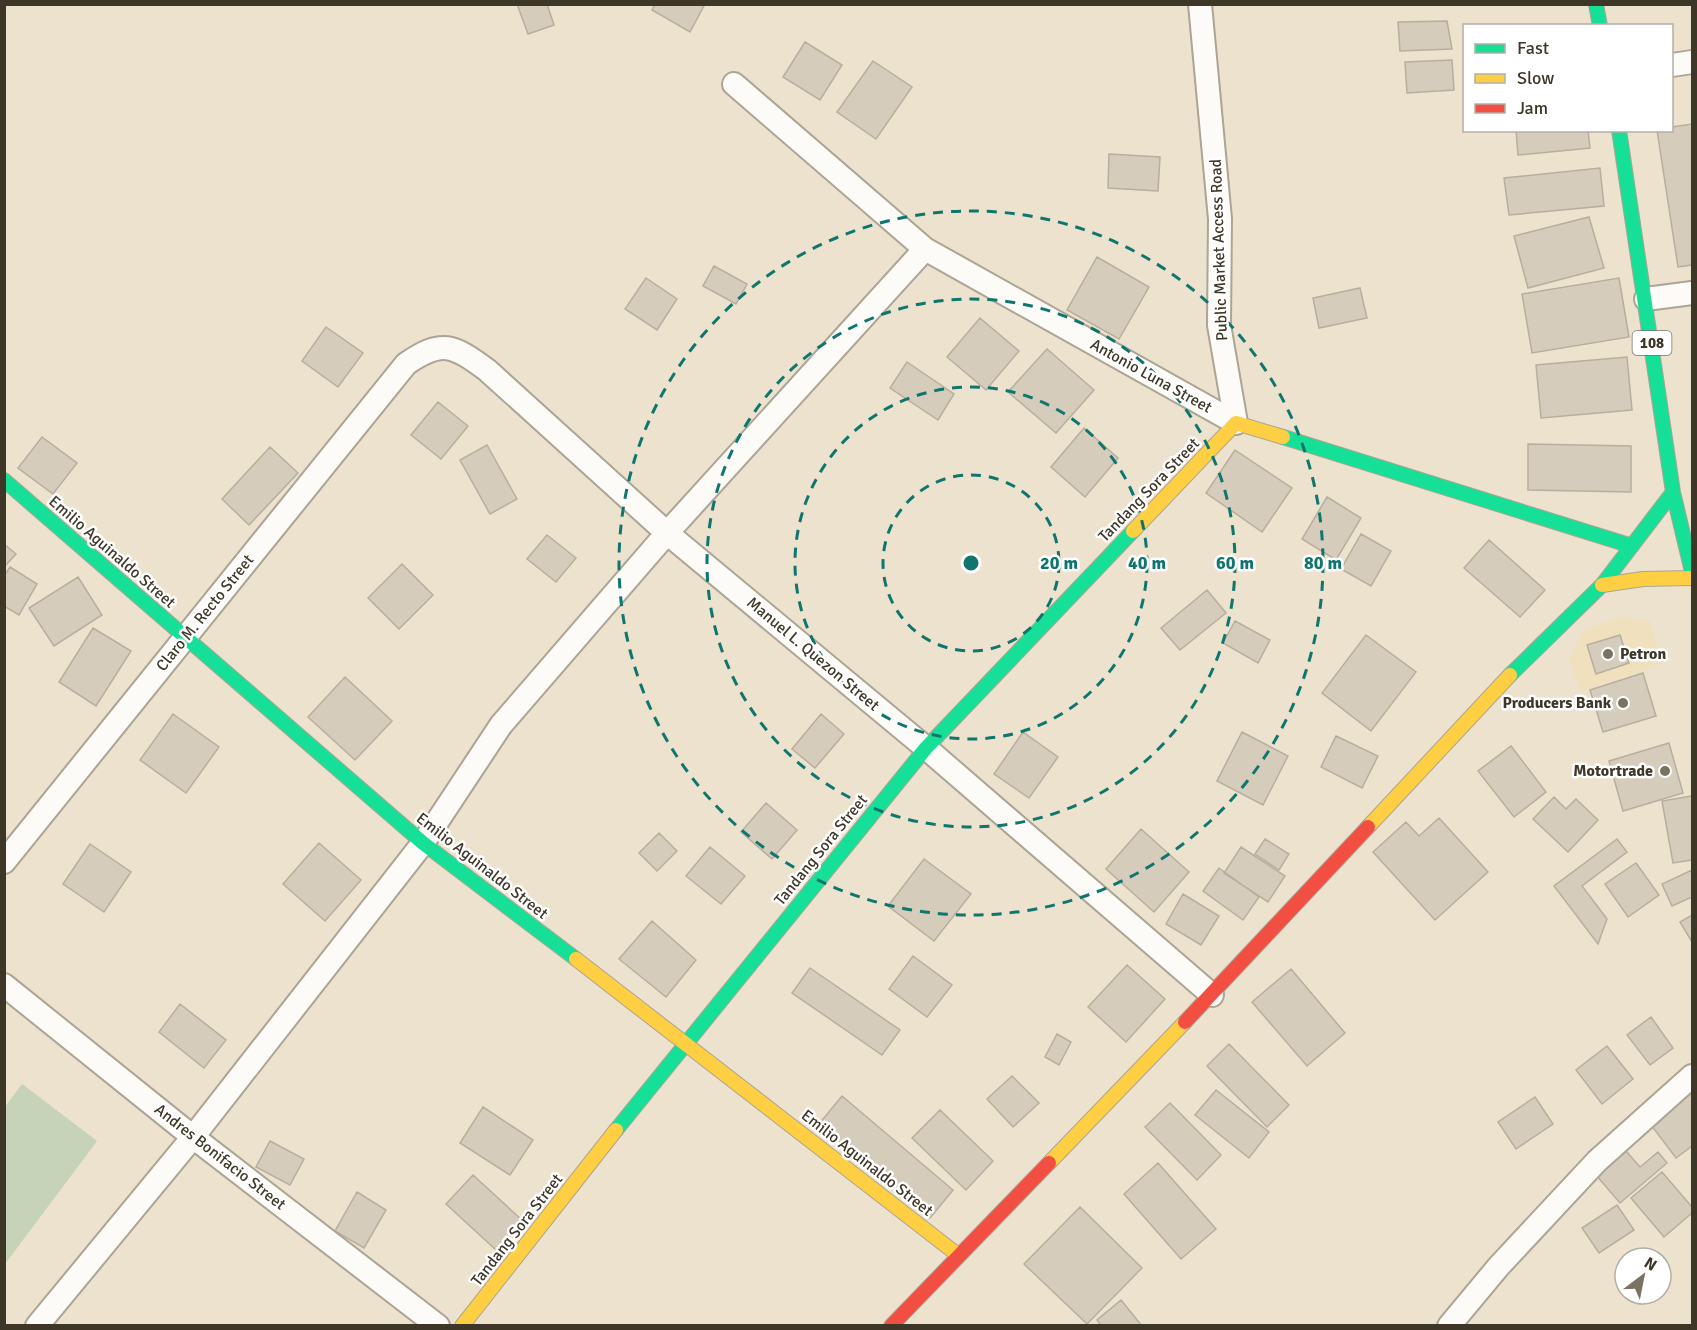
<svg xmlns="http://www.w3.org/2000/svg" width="1697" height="1330" font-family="Signika,sans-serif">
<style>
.built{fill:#f1e0be}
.green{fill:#c6d3b8}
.building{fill:#d6ccbc;stroke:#b8ae9f;stroke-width:1.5}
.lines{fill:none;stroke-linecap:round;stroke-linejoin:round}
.street-casing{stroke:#aca494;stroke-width:26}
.fast-casing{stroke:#aca494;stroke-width:16}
.slow-casing{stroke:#aca494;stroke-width:16}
.jam-casing{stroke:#aca494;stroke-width:16}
.street{stroke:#fcfbf8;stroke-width:22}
.fast{stroke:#16e098;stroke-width:14}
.slow{stroke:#ffcf43;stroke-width:14}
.jam{stroke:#f24e42;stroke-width:14}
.ring{fill:none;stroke:#0f766e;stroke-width:3;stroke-dasharray:10 8}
.poi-dot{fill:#7b7362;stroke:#fff;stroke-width:2}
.labels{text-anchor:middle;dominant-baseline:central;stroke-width:5;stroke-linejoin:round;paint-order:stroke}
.shield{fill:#fff;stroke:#787368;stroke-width:1.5}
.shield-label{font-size:15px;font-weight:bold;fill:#3e3728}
.street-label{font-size:16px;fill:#3e3728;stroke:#fff}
.poi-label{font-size:16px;font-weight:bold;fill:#3e3728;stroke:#fff;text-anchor:end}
.centre{fill:#0f766e;stroke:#fff;stroke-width:3}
.ring-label{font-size:18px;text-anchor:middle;font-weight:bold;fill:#0f766e;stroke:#fff;stroke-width:5;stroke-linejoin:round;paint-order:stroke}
</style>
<rect width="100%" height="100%" fill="#ece2cd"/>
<!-- built -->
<path class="built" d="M 1621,617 L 1650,620 L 1662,664 L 1581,692 L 1569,659 L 1583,630 Z"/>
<!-- green -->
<path class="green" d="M 22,1084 L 97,1141 L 5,1264 L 5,1107 Z"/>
<!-- building -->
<path class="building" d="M 517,4 L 547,4 L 554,25 L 528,34 Z
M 655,4 L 705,4 L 690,32 L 652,10 Z
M 1447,21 L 1452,49 L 1400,51 L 1398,22 Z
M 805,42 L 842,65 L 820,100 L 783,77 Z
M 1452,60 L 1454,90 L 1407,93 L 1405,62 Z
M 873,61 L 912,87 L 876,139 L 837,112 Z
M 1692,124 L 1692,265 L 1678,267 L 1657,130 L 1672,130 L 1672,127 Z
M 1516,130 L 1588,130 L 1590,148 L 1518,155 Z
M 1109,154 L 1160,157 L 1158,191 L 1108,188 Z
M 1600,168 L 1604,206 L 1509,215 L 1504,178 Z
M 1589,217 L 1604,268 L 1528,288 L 1514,236 Z
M 1097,257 L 1149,287 L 1119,339 L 1067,310 Z
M 714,266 L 747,284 L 736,304 L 703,286 Z
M 646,278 L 677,299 L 657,330 L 625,309 Z
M 1619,278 L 1629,337 L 1532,353 L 1522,294 Z
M 1360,288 L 1367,318 L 1319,328 L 1313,298 Z
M 980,318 L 1019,351 L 986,390 L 947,357 Z
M 326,327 L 363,353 L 338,387 L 302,361 Z
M 1047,349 L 1094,390 L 1056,433 L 1008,392 Z
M 1627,357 L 1632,410 L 1541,418 L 1536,365 Z
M 907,362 L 954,394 L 938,420 L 890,388 Z
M 438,402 L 468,426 L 441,459 L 411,435 Z
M 1084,428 L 1118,458 L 1085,497 L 1051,467 Z
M 42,437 L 77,463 L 53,494 L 18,468 Z
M 1528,444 L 1631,446 L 1631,492 L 1528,490 Z
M 487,445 L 517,499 L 490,514 L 460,460 Z
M 270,447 L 298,473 L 249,525 L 222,499 Z
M 1235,450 L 1292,488 L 1262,532 L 1206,493 Z
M 1327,497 L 1361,518 L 1336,560 L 1302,539 Z
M 1361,534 L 1391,551 L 1371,586 L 1341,569 Z
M 547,535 L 576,558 L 556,582 L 527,559 Z
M 1489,540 L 1545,590 L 1520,617 L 1464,568 Z
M 4,544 L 16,554 L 4,567 Z
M 402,564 L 433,595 L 399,629 L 368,598 Z
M 10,567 L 37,584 L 19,615 L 4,606 L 4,576 Z
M 78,577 L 102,615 L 54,646 L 29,608 Z
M 1207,590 L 1226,613 L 1180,650 L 1161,628 Z
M 1235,621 L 1270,640 L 1258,663 L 1223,643 Z
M 93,628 L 131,651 L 96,706 L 59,682 Z
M 1366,635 L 1416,672 L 1371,731 L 1322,693 Z
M 1620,635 L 1629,663 L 1596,674 L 1587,645 Z
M 1643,673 L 1656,716 L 1603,732 L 1590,690 Z
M 345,677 L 392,721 L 355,760 L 308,717 Z
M 173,714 L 219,747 L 186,793 L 140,760 Z
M 821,714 L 844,734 L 815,768 L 792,749 Z
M 1023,732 L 1058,757 L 1029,798 L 994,774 Z
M 1242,732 L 1288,756 L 1263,805 L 1217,781 Z
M 1336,736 L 1378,756 L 1362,788 L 1321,767 Z
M 1669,743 L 1683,793 L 1623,811 L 1609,761 Z
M 1511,746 L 1546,792 L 1514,817 L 1478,771 Z
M 1692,796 L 1692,860 L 1673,863 L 1662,801 Z
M 1554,797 L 1566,809 L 1576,799 L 1598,820 L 1568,852 L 1533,819 Z
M 766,803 L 797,830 L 772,859 L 741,832 Z
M 1439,818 L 1488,872 L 1435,920 L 1373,852 L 1406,822 L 1419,836 Z
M 1141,829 L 1189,872 L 1154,912 L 1106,869 Z
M 659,833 L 677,851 L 657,871 L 639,853 Z
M 1265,839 L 1289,854 L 1279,870 L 1255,854 Z
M 1617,839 L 1627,852 L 1582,886 L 1607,919 L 1598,944 L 1554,886 Z
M 319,843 L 361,880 L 325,921 L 283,884 Z
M 90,844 L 131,872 L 104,912 L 63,884 Z
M 710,847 L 745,876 L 721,904 L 686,876 Z
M 1241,847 L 1285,876 L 1268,902 L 1224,873 Z
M 924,859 L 971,894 L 934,941 L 888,906 Z
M 1636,863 L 1659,895 L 1628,917 L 1605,884 Z
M 1219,868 L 1259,897 L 1243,920 L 1203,891 Z
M 1692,870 L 1692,897 L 1672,906 L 1662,884 Z
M 1183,894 L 1219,916 L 1201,945 L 1166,924 Z
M 1692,915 L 1692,942 L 1680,922 Z
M 652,921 L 696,960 L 666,997 L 619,959 Z
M 913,956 L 952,985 L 927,1017 L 889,989 Z
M 1127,965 L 1165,999 L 1126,1042 L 1088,1007 Z
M 810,968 L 900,1030 L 882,1055 L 792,993 Z
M 1291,969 L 1345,1033 L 1307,1066 L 1252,1002 Z
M 180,1004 L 226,1040 L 204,1068 L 159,1032 Z
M 1651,1017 L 1673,1048 L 1650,1065 L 1627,1035 Z
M 1057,1034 L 1071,1042 L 1059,1065 L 1045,1057 Z
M 1229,1044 L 1289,1105 L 1267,1127 L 1207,1066 Z
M 1607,1046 L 1633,1079 L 1602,1104 L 1576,1070 Z
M 1012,1076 L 1039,1103 L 1013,1127 L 987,1099 Z
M 1692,1087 L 1692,1146 L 1676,1158 L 1648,1121 Z
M 1216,1090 L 1269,1132 L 1249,1158 L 1195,1115 Z
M 842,1096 L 953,1190 L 930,1218 L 819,1124 Z
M 1535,1097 L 1553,1124 L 1516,1149 L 1498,1122 Z
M 1170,1103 L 1221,1155 L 1197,1180 L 1145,1127 Z
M 483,1107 L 533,1140 L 510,1175 L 460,1143 Z
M 940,1110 L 993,1161 L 966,1190 L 912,1138 Z
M 270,1141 L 304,1159 L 290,1185 L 256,1167 Z
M 1626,1151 L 1640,1167 L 1658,1152 L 1667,1163 L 1620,1203 L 1596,1175 Z
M 1158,1163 L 1216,1229 L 1181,1259 L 1124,1194 Z
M 1662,1172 L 1692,1207 L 1692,1213 L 1664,1237 L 1631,1198 Z
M 473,1175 L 523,1221 L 496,1250 L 446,1204 Z
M 357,1192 L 386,1210 L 364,1248 L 335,1231 Z
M 1617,1205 L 1634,1230 L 1599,1253 L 1582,1228 Z
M 1080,1207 L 1142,1268 L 1087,1324 L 1024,1264 Z
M 1121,1300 L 1142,1326 L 1101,1326 L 1097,1320 Z"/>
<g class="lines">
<defs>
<path id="street" d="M 1200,4 L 1220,219 L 1219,325 L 1236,423
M 1672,65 L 1692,62
M 734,84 L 925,249 L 1236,423
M 1646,299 L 1692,293
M 4,862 L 406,364 C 442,339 453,345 487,370 L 667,533 L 926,748 L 1212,995
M 4,985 L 193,1137 L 438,1326
M 37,1326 L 193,1137 L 423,843 L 501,725 L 667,533 L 925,249
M 1449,1326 L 1499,1266 L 1597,1161 L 1692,1076"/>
<path id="fast" d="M 1596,4 L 1600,26
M 1619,130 L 1673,492 L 1692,572
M 1283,437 L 1632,546
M 4,480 L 423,843 L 576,959
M 1510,675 L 1602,585 L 1673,492
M 616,1130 L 926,748 L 1133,531"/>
<path id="slow" d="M 1133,531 L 1236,423 L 1283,437
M 1602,585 L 1643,579 L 1692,578
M 1368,827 L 1510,675
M 576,959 L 958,1255
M 1049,1163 L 1185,1022
M 462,1326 L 616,1130"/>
<path id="jam" d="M 1185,1022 L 1368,827
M 891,1326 L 1049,1163"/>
</defs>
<!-- street casing -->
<use href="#street" class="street-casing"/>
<!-- fast casing -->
<use href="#fast" class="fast-casing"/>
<!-- slow casing -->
<use href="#slow" class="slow-casing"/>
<!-- jam casing -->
<use href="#jam" class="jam-casing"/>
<!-- street -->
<use href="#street" class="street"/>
<!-- fast -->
<use href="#fast" class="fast"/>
<!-- slow -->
<use href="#slow" class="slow"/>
<!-- jam -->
<use href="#jam" class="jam"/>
</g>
<!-- distance rings -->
<g class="ring">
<circle cx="971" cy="563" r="88"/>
<circle cx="971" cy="563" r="176"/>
<circle cx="971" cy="563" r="264"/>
<circle cx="971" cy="563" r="352"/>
</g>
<!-- markers -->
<g class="poi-dot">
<circle cx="1608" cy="654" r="6"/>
<circle cx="1623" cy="703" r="6"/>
<circle cx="1665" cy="771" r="6"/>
</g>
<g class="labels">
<!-- shield labels -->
<rect class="shield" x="1632.5" y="331" width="39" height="24" rx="4.5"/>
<g class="shield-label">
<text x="1652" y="343">108</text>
</g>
<!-- street labels -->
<g class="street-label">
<text transform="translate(1219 250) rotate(-92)">Public Market Access Road</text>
<text transform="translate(1151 376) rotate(29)">Antonio Luna Street</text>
<text transform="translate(1149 490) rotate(-46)">Tandang Sora Street</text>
<text transform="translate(112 552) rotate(41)">Emilio Aguinaldo Street</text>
<text transform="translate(205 613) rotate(-51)">Claro M. Recto Street</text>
<text transform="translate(813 654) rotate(40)">Manuel L. Quezon Street</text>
<text transform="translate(821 850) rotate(-51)">Tandang Sora Street</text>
<text transform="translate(482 866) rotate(38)">Emilio Aguinaldo Street</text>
<text transform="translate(220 1157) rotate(38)">Andres Bonifacio Street</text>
<text transform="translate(867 1163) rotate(38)">Emilio Aguinaldo Street</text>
<text transform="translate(517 1230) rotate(-52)">Tandang Sora Street</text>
</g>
<!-- poi labels -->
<g class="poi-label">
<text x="1620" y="654" text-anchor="start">Petron</text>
<text x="1611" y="703">Producers Bank</text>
<text x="1653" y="771">Motortrade</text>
</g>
</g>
<circle cx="971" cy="563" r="9" class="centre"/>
<g class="ring-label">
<text x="1059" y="569">20 m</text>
<text x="1147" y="569">40 m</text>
<text x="1235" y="569">60 m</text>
<text x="1323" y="569">80 m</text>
</g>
<!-- border -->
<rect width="1697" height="1330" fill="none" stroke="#3e3728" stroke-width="12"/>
<!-- legend -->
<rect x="1463" y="24" width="210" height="108" fill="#ffffff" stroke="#b2afa9" stroke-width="1.5"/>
<rect x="1475" y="44" width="30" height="9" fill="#16e098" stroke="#b2afa9" stroke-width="1.5"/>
<text x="1517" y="54" font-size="18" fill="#3e3728">Fast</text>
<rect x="1475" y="74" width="30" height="9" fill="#ffcf43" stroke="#b2afa9" stroke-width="1.5"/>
<text x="1517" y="84" font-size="18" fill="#3e3728">Slow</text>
<rect x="1475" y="104" width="30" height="9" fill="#f24e42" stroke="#b2afa9" stroke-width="1.5"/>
<text x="1517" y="114" font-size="18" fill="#3e3728">Jam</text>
<!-- north arrow -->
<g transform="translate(1643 1276) rotate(32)"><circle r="28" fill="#ffffff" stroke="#b2afa9" stroke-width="1.5"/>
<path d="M0-4.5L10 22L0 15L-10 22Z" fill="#7b7362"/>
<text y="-9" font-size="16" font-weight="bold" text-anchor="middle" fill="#3e3728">N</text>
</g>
</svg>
